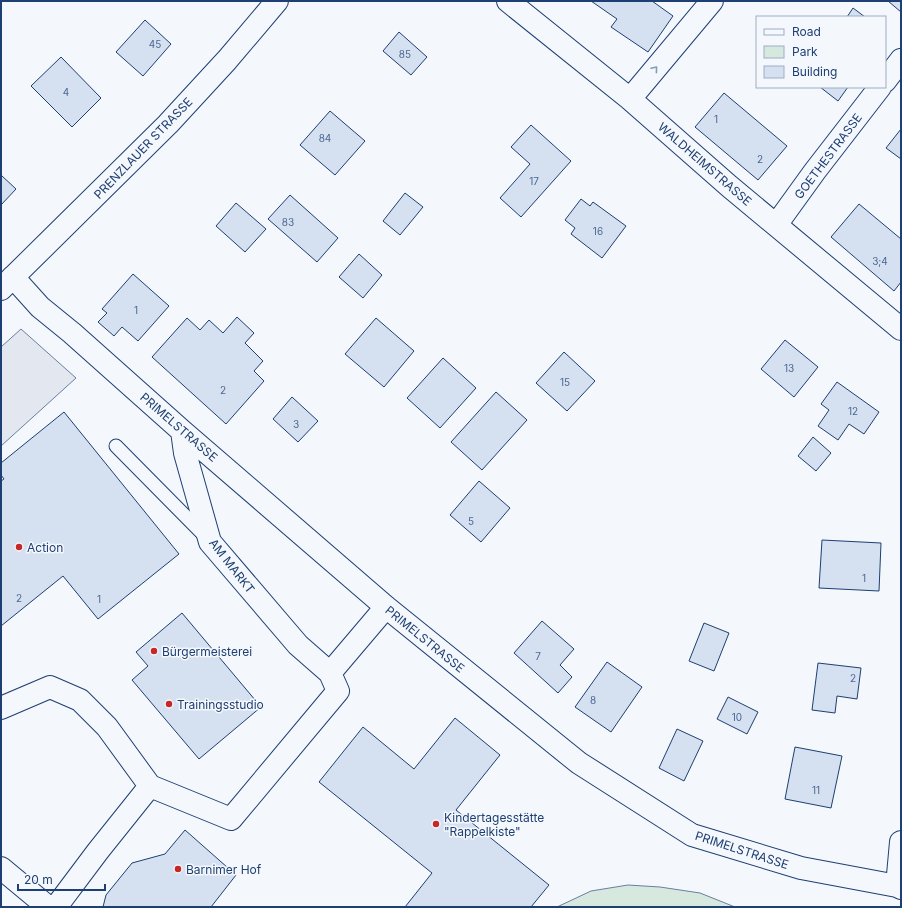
<svg xmlns="http://www.w3.org/2000/svg" width="902" height="908" font-family="Inter,sans-serif">
<style>
.green{fill:#d7e8df;stroke:#687fa3}
.parking{fill:#e3e8f0;stroke:#687fa3}
.building{fill:#d5e0f0;stroke:#1d3f73}
.lines{fill:none;stroke-linecap:round;stroke-linejoin:round}
.lane-casing{stroke:#1d3f73;stroke-width:15}
.street-casing{stroke:#1d3f73;stroke-width:24}
.secondary-casing{stroke:#1d3f73;stroke-width:24}
.lane{stroke:#f4f7fb;stroke-width:13}
.street{stroke:#f4f7fb;stroke-width:22}
.secondary{stroke:#f4f7fb;stroke-width:22}
.oneway{stroke:#889bb7}
.poi-dot{fill:#c62828;stroke:#f4f7fb;stroke-width:1.5}
.labels{text-anchor:middle;dominant-baseline:central;stroke-width:3;stroke-linejoin:round;paint-order:stroke}
.number-label{font-size:10px;fill:#4b6792}
.street-label{font-size:12px;fill:#1d3f73;stroke:#f4f7fb}
.poi-label{font-size:12px;fill:#1d3f73;stroke:#f4f7fb;text-anchor:start}
</style>
<rect width="100%" height="100%" fill="#f4f7fb"/>
<!-- green -->
<path class="green" d="M 628,885 L 660,887 L 700,893 L 735,907 L 557,907 L 591,891 Z"/>
<!-- parking -->
<path class="parking" d="M 21,329 L 76,378 L 1,446 L 1,347 Z"/>
<!-- building -->
<path class="building" d="M 591,1 L 652,1 L 673,16 L 648,52 L 611,27 L 617,19 Z
M 888,1 L 901,1 L 901,12 Z
M 853,8 L 865,17 L 847,17 Z
M 145,20 L 171,44 L 143,76 L 116,52 Z
M 399,32 L 427,57 L 411,75 L 383,51 Z
M 61,57 L 101,98 L 72,127 L 31,86 Z
M 820,87 L 848,87 L 838,101 Z
M 724,93 L 787,146 L 758,180 L 695,127 Z
M 330,111 L 365,141 L 335,175 L 300,145 Z
M 531,125 L 571,161 L 521,217 L 500,198 L 530,164 L 511,147 Z
M 901,129 L 901,159 L 886,148 Z
M 1,175 L 16,189 L 1,205 Z
M 405,193 L 423,207 L 400,235 L 383,221 Z
M 290,195 L 338,238 L 317,262 L 268,219 Z
M 581,199 L 590,206 L 593,202 L 626,226 L 602,258 L 571,234 L 575,228 L 565,220 Z
M 236,203 L 266,229 L 245,252 L 216,226 Z
M 859,204 L 901,239 L 901,282 L 894,291 L 831,237 Z
M 359,254 L 382,275 L 363,298 L 339,277 Z
M 133,274 L 169,306 L 138,341 L 122,327 L 114,336 L 98,322 L 107,313 L 102,309 Z
M 237,317 L 254,333 L 245,343 L 263,361 L 254,371 L 264,381 L 226,424 L 152,357 L 187,318 L 200,330 L 209,320 L 223,333 Z
M 376,318 L 414,351 L 384,387 L 345,354 Z
M 785,340 L 818,367 L 794,397 L 761,369 Z
M 564,352 L 595,381 L 567,411 L 536,383 Z
M 443,358 L 476,388 L 440,428 L 407,398 Z
M 837,382 L 879,412 L 864,434 L 849,424 L 838,440 L 818,426 L 829,410 L 821,404 Z
M 496,392 L 527,420 L 482,470 L 451,442 Z
M 292,397 L 318,421 L 298,442 L 273,419 Z
M 64,412 L 179,554 L 98,619 L 63,576 L 1,626 L 1,481 L 4,479 L 1,475 L 1,463 Z
M 813,437 L 831,453 L 816,471 L 798,456 Z
M 479,481 L 510,508 L 481,542 L 450,515 Z
M 822,540 L 881,543 L 879,591 L 819,588 Z
M 182,613 L 261,707 L 199,759 L 132,680 L 148,666 L 136,652 Z
M 542,621 L 574,649 L 560,665 L 572,677 L 558,693 L 514,653 Z
M 704,623 L 729,633 L 714,671 L 689,661 Z
M 607,662 L 642,687 L 611,732 L 575,707 Z
M 818,663 L 861,668 L 857,699 L 837,696 L 835,713 L 812,710 Z
M 728,697 L 758,712 L 747,734 L 717,719 Z
M 455,718 L 500,755 L 456,810 L 549,885 L 531,907 L 405,907 L 432,873 L 319,782 L 363,727 L 414,769 Z
M 677,729 L 703,741 L 684,781 L 659,768 Z
M 795,747 L 842,756 L 831,808 L 785,799 Z
M 185,830 L 236,875 L 211,907 L 103,907 L 106,895 L 132,863 L 165,854 Z"/>
<g class="lines">
<defs>
<path id="lane" d="M 116,446 L 206,537"/>
<path id="street" d="M 508,1 L 630,99 L 729,186 L 901,329
M 885,81 L 901,60
M 630,99 L 712,1
M 776,225 L 815,171 L 880,87
M 13,277 L 40,307 L 72,333 L 182,431 L 386,607 L 579,763 L 692,835 L 801,868 L 897,886 L 901,888
M 182,431 L 185,453 L 210,542 L 298,645 L 330,673
M 1,708 L 50,687 L 80,700 L 107,727 L 150,786
M 1,868 L 48,907
M 897,886 L 901,842
M 56,907 L 98,851 L 150,786 L 231,819 L 338,691 L 330,673 L 386,607"/>
<path id="secondary" d="M 1,289 L 168,124 L 227,60 L 277,1"/>
</defs>
<!-- lane casing -->
<use href="#lane" class="lane-casing"/>
<!-- street casing -->
<use href="#street" class="street-casing"/>
<!-- secondary casing -->
<use href="#secondary" class="secondary-casing"/>
<!-- lane -->
<use href="#lane" class="lane"/>
<!-- street -->
<use href="#street" class="street"/>
<!-- secondary -->
<use href="#secondary" class="secondary"/>
</g>
<!-- one-way arrows -->
<defs><path id="oneway-chevron" d="M-2-3.5L2.5 0L-2 3.5" fill="none" stroke-width="1.6" stroke-linecap="round" stroke-linejoin="round"/></defs>
<use class="oneway" href="#oneway-chevron" transform="translate(655 69) rotate(-50)"/>
<!-- markers -->
<g class="poi-dot">
<circle cx="19" cy="547" r="4"/>
<circle cx="154" cy="651" r="4"/>
<circle cx="169" cy="704" r="4"/>
<circle cx="436" cy="824" r="4"/>
<circle cx="178" cy="869" r="4"/>
</g>
<g class="labels">
<!-- number labels -->
<g class="number-label">
<text x="155" y="44">45</text>
<text x="405" y="54">85</text>
<text x="66" y="92">4</text>
<text x="716" y="119">1</text>
<text x="325" y="138">84</text>
<text x="760" y="159">2</text>
<text x="534" y="181">17</text>
<text x="288" y="222">83</text>
<text x="598" y="231">16</text>
<text x="880" y="261">3;4</text>
<text x="136" y="310">1</text>
<text x="789" y="368">13</text>
<text x="565" y="382">15</text>
<text x="223" y="390">2</text>
<text x="853" y="411">12</text>
<text x="296" y="424">3</text>
<text x="471" y="521">5</text>
<text x="864" y="578">1</text>
<text x="19" y="598">2</text>
<text x="99" y="599">1</text>
<text x="538" y="656">7</text>
<text x="853" y="678">2</text>
<text x="593" y="700">8</text>
<text x="737" y="717">10</text>
<text x="816" y="790">11</text>
</g>
<!-- street labels -->
<g class="street-label">
<text transform="translate(143 148) rotate(-46)">PRENZLAUER STRASSE</text>
<text transform="translate(828 156) rotate(-53)">GOETHESTRASSE</text>
<text transform="translate(705 164) rotate(41)">WALDHEIMSTRASSE</text>
<text transform="translate(179 427) rotate(41)">PRIMELSTRASSE</text>
<text transform="translate(232 566) rotate(52)">AM MARKT</text>
<text transform="translate(425 639) rotate(39)">PRIMELSTRASSE</text>
<text transform="translate(742 850) rotate(18)">PRIMELSTRASSE</text>
</g>
<!-- poi labels -->
<g class="poi-label">
<text x="27" y="547">Action</text>
<text x="162" y="651">Bürgermeisterei</text>
<text x="177" y="704">Trainingsstudio</text>
<text x="444" y="817">Kindertagesstätte<tspan x="444" dy="14">"Rappelkiste"</tspan></text>
<text x="186" y="869">Barnimer Hof</text>
</g>
</g>
<!-- border -->
<rect width="902" height="908" fill="none" stroke="#1d3f73" stroke-width="4"/>
<!-- legend -->
<rect x="756" y="16" width="130" height="72" fill="#f4f7fb" stroke="#9eadc5"/>
<rect x="764" y="29" width="20" height="6" fill="#f4f7fb" stroke="#9eadc5"/>
<text x="792" y="36" font-size="12" fill="#1d3f73">Road</text>
<rect x="764" y="46" width="20" height="12" fill="#d7e8df" stroke="#9eadc5"/>
<text x="792" y="56" font-size="12" fill="#1d3f73">Park</text>
<rect x="764" y="66" width="20" height="12" fill="#d5e0f0" stroke="#9eadc5"/>
<text x="792" y="76" font-size="12" fill="#1d3f73">Building</text>
<!-- scale -->
<path d="M18 884v6h87v-6" fill="none" stroke="#1d3f73" stroke-width="2"/>
<text x="24" y="884" font-size="12" fill="#1d3f73" stroke="#f4f7fb" stroke-width="3" paint-order="stroke">20 m</text>
</svg>
